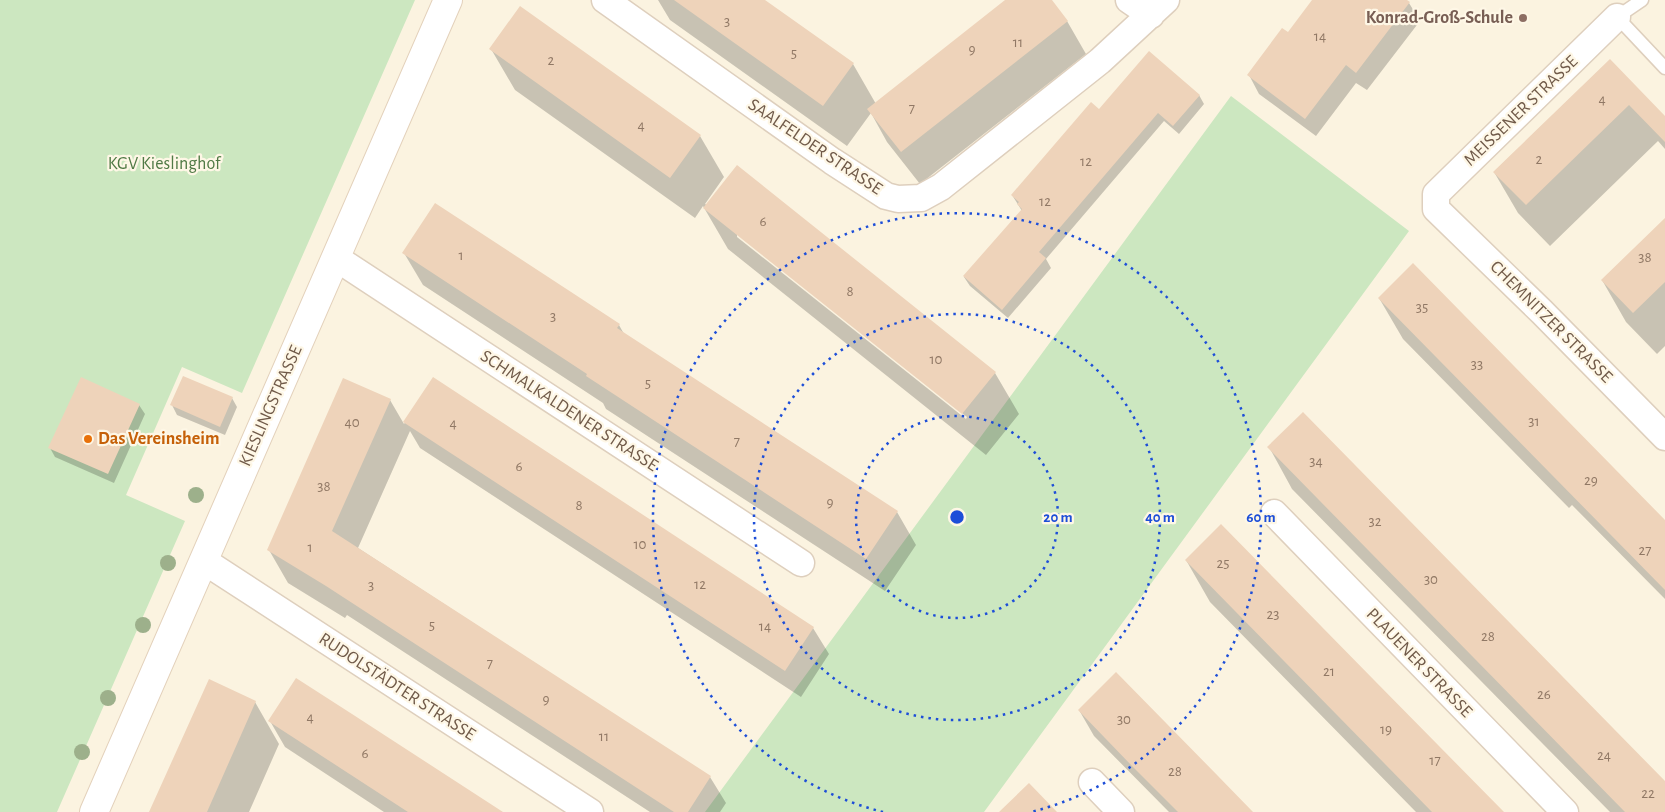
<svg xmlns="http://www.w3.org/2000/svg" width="1665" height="812" font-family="'Alegreya Sans',sans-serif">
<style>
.green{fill:#cce7c0}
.shadow{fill:#0003;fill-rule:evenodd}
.building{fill:#eed3ba}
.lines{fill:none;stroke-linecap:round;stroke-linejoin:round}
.lane-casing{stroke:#decfbd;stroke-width:15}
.street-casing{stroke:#decfbd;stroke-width:29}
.secondary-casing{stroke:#e3d1bb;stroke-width:30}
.lane{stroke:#fff;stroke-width:12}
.street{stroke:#fff;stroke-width:26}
.secondary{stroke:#fff;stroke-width:28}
.tree{fill:#9db08b}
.ring{fill:none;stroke:#1d4ed8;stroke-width:2.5;stroke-dasharray:2.5 5}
.education-dot{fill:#8d6e63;stroke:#fef7e6;stroke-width:2}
.food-dot{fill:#e8710a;stroke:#fef7e6;stroke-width:2}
.labels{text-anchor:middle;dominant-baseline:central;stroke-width:4.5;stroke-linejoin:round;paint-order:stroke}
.number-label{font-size:15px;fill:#907865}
.education-label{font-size:18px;font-weight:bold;fill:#785e54;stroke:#fef7e6;text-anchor:end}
.street-label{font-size:18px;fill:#705a49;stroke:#fef7e6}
.park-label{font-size:18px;fill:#507a45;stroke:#fef7e6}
.food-label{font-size:18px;font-weight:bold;fill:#c56008;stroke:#fef7e6;text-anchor:start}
.centre{fill:#1d4ed8;stroke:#fef7e6;stroke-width:2.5}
.ring-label{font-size:15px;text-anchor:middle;font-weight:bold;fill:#1d4ed8;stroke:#fef7e6;stroke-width:4.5;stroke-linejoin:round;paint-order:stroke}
</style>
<rect width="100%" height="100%" fill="#fbf3e0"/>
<!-- green -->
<path class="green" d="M 0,0 L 415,0 L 242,393 L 182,367 L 126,495 L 185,521 L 57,812 L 0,812 Z
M 1231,96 L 1409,231 L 984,812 L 705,812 Z"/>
<!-- shadow -->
<path class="shadow" d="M 658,0 L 763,0 L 853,64 L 876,104 L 1007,0 L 1050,0 L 1067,21 L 1086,54 L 920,184 L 887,142 L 871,113 L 847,146 L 670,20 Z
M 1314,0 L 1405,0 L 1409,3 L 1420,21 L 1367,90 L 1356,83 L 1316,136 L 1259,94 L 1249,75 L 1288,34 Z
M 491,49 L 700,136 L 724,177 L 705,204 L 995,373 L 1019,414 L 986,455 L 728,249 L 703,206 L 695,218 L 515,90 ZM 737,234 L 967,417 L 966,419 L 737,237 Z
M 1610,60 L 1665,118 L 1665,149 L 1658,141 L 1550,246 L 1518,213 L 1494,172 Z
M 1199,95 L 1204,104 L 1179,134 L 1164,121 L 1046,259 L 1051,268 L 1008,318 L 970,286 L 964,277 L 1022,211 L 1012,195 L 1099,111 Z
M 1665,220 L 1665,346 L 1657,354 L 1626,322 L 1602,280 Z
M 404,253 L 619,325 L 624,334 L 897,512 L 916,545 L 885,591 L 606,409 L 603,403 L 423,285 Z
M 1379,298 L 1665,521 L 1665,599 L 1572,505 L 1569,508 L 1403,339 Z
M 433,379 L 813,628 L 829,654 L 801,697 L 420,448 L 410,431 L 358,548 L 710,777 L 726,803 L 720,812 L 650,812 L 347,615 L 345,618 L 288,583 L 269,550 L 390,400 L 404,424 Z
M 232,398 L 237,407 L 225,435 L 177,415 L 172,405 Z
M 139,405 L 145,414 L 114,483 L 55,457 L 50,448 Z
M 1269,447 L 1665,783 L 1665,812 L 1610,812 L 1292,489 Z
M 1186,560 L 1502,812 L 1416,812 L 1210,602 Z
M 255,702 L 279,744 L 249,812 L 151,812 Z
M 1079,710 L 1251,812 L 1169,812 L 1094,736 Z
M 270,721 L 501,812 L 384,812 L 285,747 Z"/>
<!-- building -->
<path class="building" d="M 674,0 L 765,0 L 854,63 L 823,106 Z
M 1005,0 L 1052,0 L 1068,21 L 901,152 L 867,109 Z
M 1312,0 L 1407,0 L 1410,2 L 1356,73 L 1346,65 L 1305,119 L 1247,75 L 1282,28 L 1288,32 Z
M 520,6 L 701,135 L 670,178 L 489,49 Z
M 1149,51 L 1200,95 L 1173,126 L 1158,113 L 1039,252 L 1046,258 L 1002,310 L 963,276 L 1022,209 L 1017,204 L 1019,202 L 1011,195 L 1091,102 L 1099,109 Z
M 1610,59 L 1665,116 L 1665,142 L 1629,105 L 1526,205 L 1493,172 Z
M 737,165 L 996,372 L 962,414 L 703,208 Z
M 435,203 L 620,324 L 617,328 L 898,511 L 866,559 L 586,376 L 587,374 L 402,253 Z
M 1665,218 L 1665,282 L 1633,313 L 1601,280 Z
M 1413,263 L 1665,520 L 1665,590 L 1378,298 Z
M 183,376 L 233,397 L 220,427 L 170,405 Z
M 81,377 L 140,404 L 108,474 L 48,448 Z
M 433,377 L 814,627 L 785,671 L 403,422 Z
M 343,378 L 391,399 L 332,531 L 711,776 L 688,812 L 674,812 L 326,586 L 267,550 Z
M 1303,412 L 1665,781 L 1665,812 L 1625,812 L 1267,447 Z
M 1221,524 L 1374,680 L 1504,812 L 1432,812 L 1337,715 L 1185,560 Z
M 1116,672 L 1218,776 L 1253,812 L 1178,812 L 1132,766 L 1078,710 Z
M 296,678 L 352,714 L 503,812 L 408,812 L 268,721 Z
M 209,679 L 256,701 L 207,812 L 149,812 Z
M 1029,783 L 1057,812 L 999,812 Z"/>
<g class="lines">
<defs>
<path id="lane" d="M 1642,0 L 1617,17 L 1665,68"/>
<path id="street" d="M 605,0 L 832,161 L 886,196 L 898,199 L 921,198 L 941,187 L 1100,61 L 1166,0
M 1129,0 L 1151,15
M 1617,17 L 1436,194 L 1436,209 L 1542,312 L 1665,437
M 336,258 L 801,563
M 1274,513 L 1565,812
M 204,561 L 590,812
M 1092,782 L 1121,812"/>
<path id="secondary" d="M 94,812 L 448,0"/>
</defs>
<!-- lane casing -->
<use href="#lane" class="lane-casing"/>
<!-- street casing -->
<use href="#street" class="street-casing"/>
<!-- secondary casing -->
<use href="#secondary" class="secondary-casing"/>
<!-- lane -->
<use href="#lane" class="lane"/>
<!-- street -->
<use href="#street" class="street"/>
<!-- secondary -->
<use href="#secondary" class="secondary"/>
</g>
<!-- trees -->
<g class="tree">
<circle cx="196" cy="495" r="8"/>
<circle cx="168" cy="563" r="8"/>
<circle cx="143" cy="625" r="8"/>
<circle cx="108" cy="698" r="8"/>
<circle cx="82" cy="752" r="8"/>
</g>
<!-- distance rings -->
<g class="ring">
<circle cx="957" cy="517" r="101"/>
<circle cx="957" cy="517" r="203"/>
<path d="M883 812A304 304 0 1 1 1031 812"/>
</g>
<!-- markers -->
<circle class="education-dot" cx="1523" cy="18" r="5"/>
<circle class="food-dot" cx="88" cy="439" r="5"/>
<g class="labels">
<!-- number labels -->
<g class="number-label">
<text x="727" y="21">3</text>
<text x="1320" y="36">14</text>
<text x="1018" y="42">11</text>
<text x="972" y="49">9</text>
<text x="794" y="53">5</text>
<text x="551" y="60">2</text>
<text x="1602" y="99">4</text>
<text x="912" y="108">7</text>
<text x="641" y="125">4</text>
<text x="1539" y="159">2</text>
<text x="1086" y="161">12</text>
<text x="1045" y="201">12</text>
<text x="763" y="221">6</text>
<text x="461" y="255">1</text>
<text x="1645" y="257">38</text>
<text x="850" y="291">8</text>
<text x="1422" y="307">35</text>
<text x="553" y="316">3</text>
<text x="936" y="359">10</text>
<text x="1477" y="364">33</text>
<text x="648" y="383">5</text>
<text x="1534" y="421">31</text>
<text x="352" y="422">40</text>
<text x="453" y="423">4</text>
<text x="737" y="441">7</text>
<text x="1316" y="461">34</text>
<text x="519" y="466">6</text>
<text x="1591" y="480">29</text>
<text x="324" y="486">38</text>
<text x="830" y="502">9</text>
<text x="579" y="505">8</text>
<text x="1375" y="521">32</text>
<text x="640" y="544">10</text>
<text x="310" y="547">1</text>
<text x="1645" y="550">27</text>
<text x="1223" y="563">25</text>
<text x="1431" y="579">30</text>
<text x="700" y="584">12</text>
<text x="371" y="585">3</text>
<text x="1273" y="614">23</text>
<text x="432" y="625">5</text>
<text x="765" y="626">14</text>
<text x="1488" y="636">28</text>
<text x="490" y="663">7</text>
<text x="1329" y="671">21</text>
<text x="1544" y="694">26</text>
<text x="546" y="699">9</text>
<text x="310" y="717">4</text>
<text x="1124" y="719">30</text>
<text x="1386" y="729">19</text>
<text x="604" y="736">11</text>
<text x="365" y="753">6</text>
<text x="1604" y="755">24</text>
<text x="1435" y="760">17</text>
<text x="1175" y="771">28</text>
<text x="1648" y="793">22</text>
</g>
<!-- education labels -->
<g class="education-label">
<text x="1513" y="18">Konrad-Groß-Schule</text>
</g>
<!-- street labels -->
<g class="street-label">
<text transform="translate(1521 111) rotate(-44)">MEISSENER STRASSE</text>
<text transform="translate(815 147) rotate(34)">SAALFELDER STRASSE</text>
<text transform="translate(1551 322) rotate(45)">CHEMNITZER STRASSE</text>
<text transform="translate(271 406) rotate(-66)">KIESLINGSTRASSE</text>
<text transform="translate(569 411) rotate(33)">SCHMALKALDENER STRASSE</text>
<text transform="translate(1419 663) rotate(46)">PLAUENER STRASSE</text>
<text transform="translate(397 687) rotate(33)">RUDOLSTÄDTER STRASSE</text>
</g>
<!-- park labels -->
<g class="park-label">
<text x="164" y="164">KGV Kieslinghof</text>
</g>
<!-- food labels -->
<g class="food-label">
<text x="98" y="439">Das Vereinsheim</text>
</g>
</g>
<circle cx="957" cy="517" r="8" class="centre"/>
<g class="ring-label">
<text x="1058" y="522">20 m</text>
<text x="1160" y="522">40 m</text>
<text x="1261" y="522">60 m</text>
</g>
</svg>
